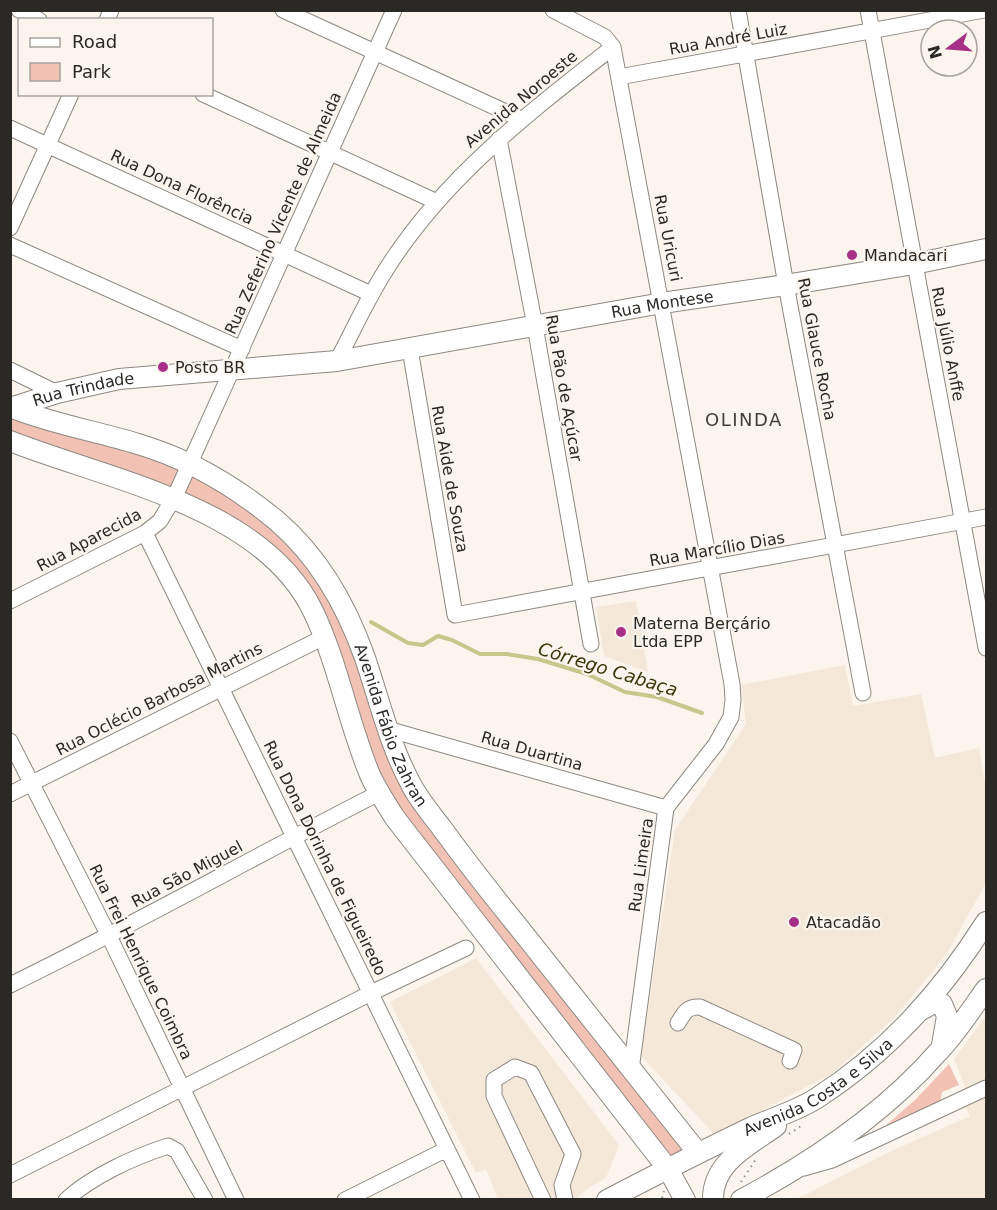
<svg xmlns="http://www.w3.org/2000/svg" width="997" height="1210" font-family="'DejaVu Sans',sans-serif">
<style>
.built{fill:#f4e8db}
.green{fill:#f2c2b5}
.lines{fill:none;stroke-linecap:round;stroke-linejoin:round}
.stream{stroke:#c6c78b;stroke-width:4}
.minor-casing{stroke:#8d8881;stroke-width:17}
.major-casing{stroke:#8d8881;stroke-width:22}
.path{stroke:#9b9792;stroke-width:2;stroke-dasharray:1.5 4.5;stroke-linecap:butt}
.minor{stroke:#fff;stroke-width:15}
.major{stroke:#fff;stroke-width:20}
.poi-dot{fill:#a73087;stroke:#fbf5ee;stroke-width:2}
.labels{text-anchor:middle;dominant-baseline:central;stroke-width:4.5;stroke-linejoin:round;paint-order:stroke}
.street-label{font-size:16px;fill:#2b2926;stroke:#fbf5ee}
.poi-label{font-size:16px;fill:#2b2926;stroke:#fbf5ee;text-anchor:start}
.neighbourhood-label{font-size:18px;letter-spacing:1.5px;fill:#45403a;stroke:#fbf5ee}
.water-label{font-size:18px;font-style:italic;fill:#373606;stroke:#fbf5ee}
</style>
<rect width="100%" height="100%" fill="#fbf5ee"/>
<!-- built -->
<path class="built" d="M 636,601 L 648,672 L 604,656 L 596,607 Z
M 845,665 L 853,706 L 921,694 L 935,758 L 979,748 L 986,789 L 986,883 L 946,955 L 895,1017 L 833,1073 L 715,1135 L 641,1056 L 675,830 L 746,724 L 741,685 Z
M 476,958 L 619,1145 L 606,1178 L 590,1187 L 575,1199 L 498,1199 L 486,1169 L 476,1173 L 390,1002 Z
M 986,1016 L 986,1199 L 795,1200 L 887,1153 L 970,1116 L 965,1107 L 964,1097 L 966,1089 L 954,1059 Z"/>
<!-- green -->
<path class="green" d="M 11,413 L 185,467 L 173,495 L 11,437 Z
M 190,471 L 276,525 L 342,613 L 390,750 L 691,1153 L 671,1162 L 385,793 L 305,588 L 181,497 Z
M 949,1064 L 959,1085 L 942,1092 L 940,1104 L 876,1134 L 915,1100 Z"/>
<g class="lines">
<!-- stream -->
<path class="stream" d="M 371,622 L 408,643 L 423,645 L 438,636 L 452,640 L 480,654 L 507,654 L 538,659 L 587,674 L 625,692 L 657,697 L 702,713"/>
<defs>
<path id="minor" d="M 19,10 L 39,20
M 283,10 L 521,119
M 553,10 L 605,37 L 613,47 L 732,684 L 733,700 L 731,717 L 716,744 L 666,808 L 631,1070
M 738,10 L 786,285 L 863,693
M 868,10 L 986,648
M 107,20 L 111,10
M 619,77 L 984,10
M 203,94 L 437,202
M 10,128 L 371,294
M 499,139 L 535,326 L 591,644
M 10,228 L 71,94
M 10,245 L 242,349
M 410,349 L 455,615 L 986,517
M 337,361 C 354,329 369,295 389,265 C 446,176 531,111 613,47
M 10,370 L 57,393
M 145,533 L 472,1200
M 10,601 L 145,533 L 160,521 L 176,494 L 394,10
M 387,729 L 666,808
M 10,741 L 109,936 L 236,1200
M 10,794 L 324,637
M 10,985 C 135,924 255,856 379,793
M 678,1023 C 684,1013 687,1006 700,1007 L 794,1050 L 790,1061
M 804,1168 L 832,1160 L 986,1088
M 10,1175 L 371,993 L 466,948
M 66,1200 C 92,1176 134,1157 168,1146 L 177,1151 L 205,1200
M 345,1200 L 447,1149
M 543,1200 L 494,1096 L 494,1080 L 515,1067 L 531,1073 L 573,1154 L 562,1185 L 565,1200"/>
<g id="major">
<path id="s1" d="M 10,407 C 52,424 96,431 138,444 C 189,459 236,487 277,521 C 319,557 347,607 365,658 C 380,702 390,747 413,788 C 421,802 431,814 441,827 C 465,860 490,892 516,924 C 576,1000 637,1076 698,1153"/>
<path id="s2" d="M 10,408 L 57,393 L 119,379 L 337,361 L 662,303 L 786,285 L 914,264 L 986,249"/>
<path d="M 10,441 C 109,480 263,507 313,611 C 338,663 348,722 370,775 C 377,790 386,804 395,818 L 668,1169 L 685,1200"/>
<path d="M 921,1010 L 932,1004 L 942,1004 L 947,1016 L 942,1045"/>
<path id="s3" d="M 607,1200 C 655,1175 702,1151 750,1128 C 772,1118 797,1111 817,1098 C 888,1052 941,993 986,922"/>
<path d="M 713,1200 C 712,1162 750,1145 776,1126"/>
<path d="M 741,1200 C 814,1161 884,1114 939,1051 C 957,1032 971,1010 986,989"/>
</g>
</defs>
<!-- minor casing -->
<use href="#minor" class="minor-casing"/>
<!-- major casing -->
<use href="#major" class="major-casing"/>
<!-- path -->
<path class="path" d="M 789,1134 L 804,1124
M 741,1182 L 756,1159
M 664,1191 L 662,1197 L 664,1200"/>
<!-- minor -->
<use href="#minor" class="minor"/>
<!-- major -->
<use href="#major" class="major"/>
</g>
<!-- markers -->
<g class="poi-dot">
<circle cx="852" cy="255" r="6"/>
<circle cx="163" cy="367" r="6"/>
<circle cx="621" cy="632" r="6"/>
<circle cx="794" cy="922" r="6"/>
</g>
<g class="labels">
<!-- street labels -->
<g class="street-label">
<text transform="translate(728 39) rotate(-10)">Rua André Luiz</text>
<text transform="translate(521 99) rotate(-40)">Avenida Noroeste</text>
<text transform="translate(182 187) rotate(25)">Rua Dona Florência</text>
<text transform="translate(283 213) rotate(-66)">Rua Zeferino Vicente de Almeida</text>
<text transform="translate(668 238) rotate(79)">Rua Uricuri</text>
<text stroke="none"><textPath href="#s2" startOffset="662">Rua Montese</textPath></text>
<text transform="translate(948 344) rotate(79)">Rua Júlio Anffe</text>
<text transform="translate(817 349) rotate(79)">Rua Glauce Rocha</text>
<text transform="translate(564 388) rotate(80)">Rua Pão de Açúcar</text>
<text stroke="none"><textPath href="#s2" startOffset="76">Rua Trindade</textPath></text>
<text transform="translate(450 479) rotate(80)">Rua Aide de Souza</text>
<text transform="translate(89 540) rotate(-28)">Rua Aparecida</text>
<text transform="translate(717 549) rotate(-10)">Rua Marcílio Dias</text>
<text transform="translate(159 699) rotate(-27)">Rua Oclécio Barbosa Martins</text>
<text stroke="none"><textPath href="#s1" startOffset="530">Avenida Fábio Zahran</textPath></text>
<text transform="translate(532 751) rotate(16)">Rua Duartina</text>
<text transform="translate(325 858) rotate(64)">Rua Dona Dorinha de Figueiredo</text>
<text transform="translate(641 865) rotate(-82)">Rua Limeira</text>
<text transform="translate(187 874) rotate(-28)">Rua São Miguel</text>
<text transform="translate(141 962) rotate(64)">Rua Frei Henrique Coimbra</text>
<text stroke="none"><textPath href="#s3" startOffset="240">Avenida Costa e Silva</textPath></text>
</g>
<!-- poi labels -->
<g class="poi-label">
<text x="864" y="255">Mandacari</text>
<text x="175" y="367">Posto BR</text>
<text x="633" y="623">Materna Berçário<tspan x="633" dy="18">Ltda EPP</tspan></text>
<text x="806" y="922">Atacadão</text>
</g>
<!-- neighbourhood labels -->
<g class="neighbourhood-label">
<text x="744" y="419">OLINDA</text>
</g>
<!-- water labels -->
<g class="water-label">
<text transform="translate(608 669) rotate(17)">Córrego Cabaça</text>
</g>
</g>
<!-- border -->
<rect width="997" height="1210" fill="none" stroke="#2b2926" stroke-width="24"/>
<!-- legend -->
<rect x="18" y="18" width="195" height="78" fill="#fbf5ee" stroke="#a8a39e" stroke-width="1.5"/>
<rect x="30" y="38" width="30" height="9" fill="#ffffff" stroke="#a8a39e" stroke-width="1.5"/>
<text x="72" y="48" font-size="18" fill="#2b2926">Road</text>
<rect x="30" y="63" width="30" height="18" fill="#f2c2b5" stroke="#a8a39e" stroke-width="1.5"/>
<text x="72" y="78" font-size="18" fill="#2b2926">Park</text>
<!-- north arrow -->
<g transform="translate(949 48) rotate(254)"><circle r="28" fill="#fbf5ee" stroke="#a8a39e" stroke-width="1.5"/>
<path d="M0-4.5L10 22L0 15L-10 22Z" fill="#a73087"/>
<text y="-9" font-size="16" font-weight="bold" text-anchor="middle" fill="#2b2926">N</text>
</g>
</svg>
